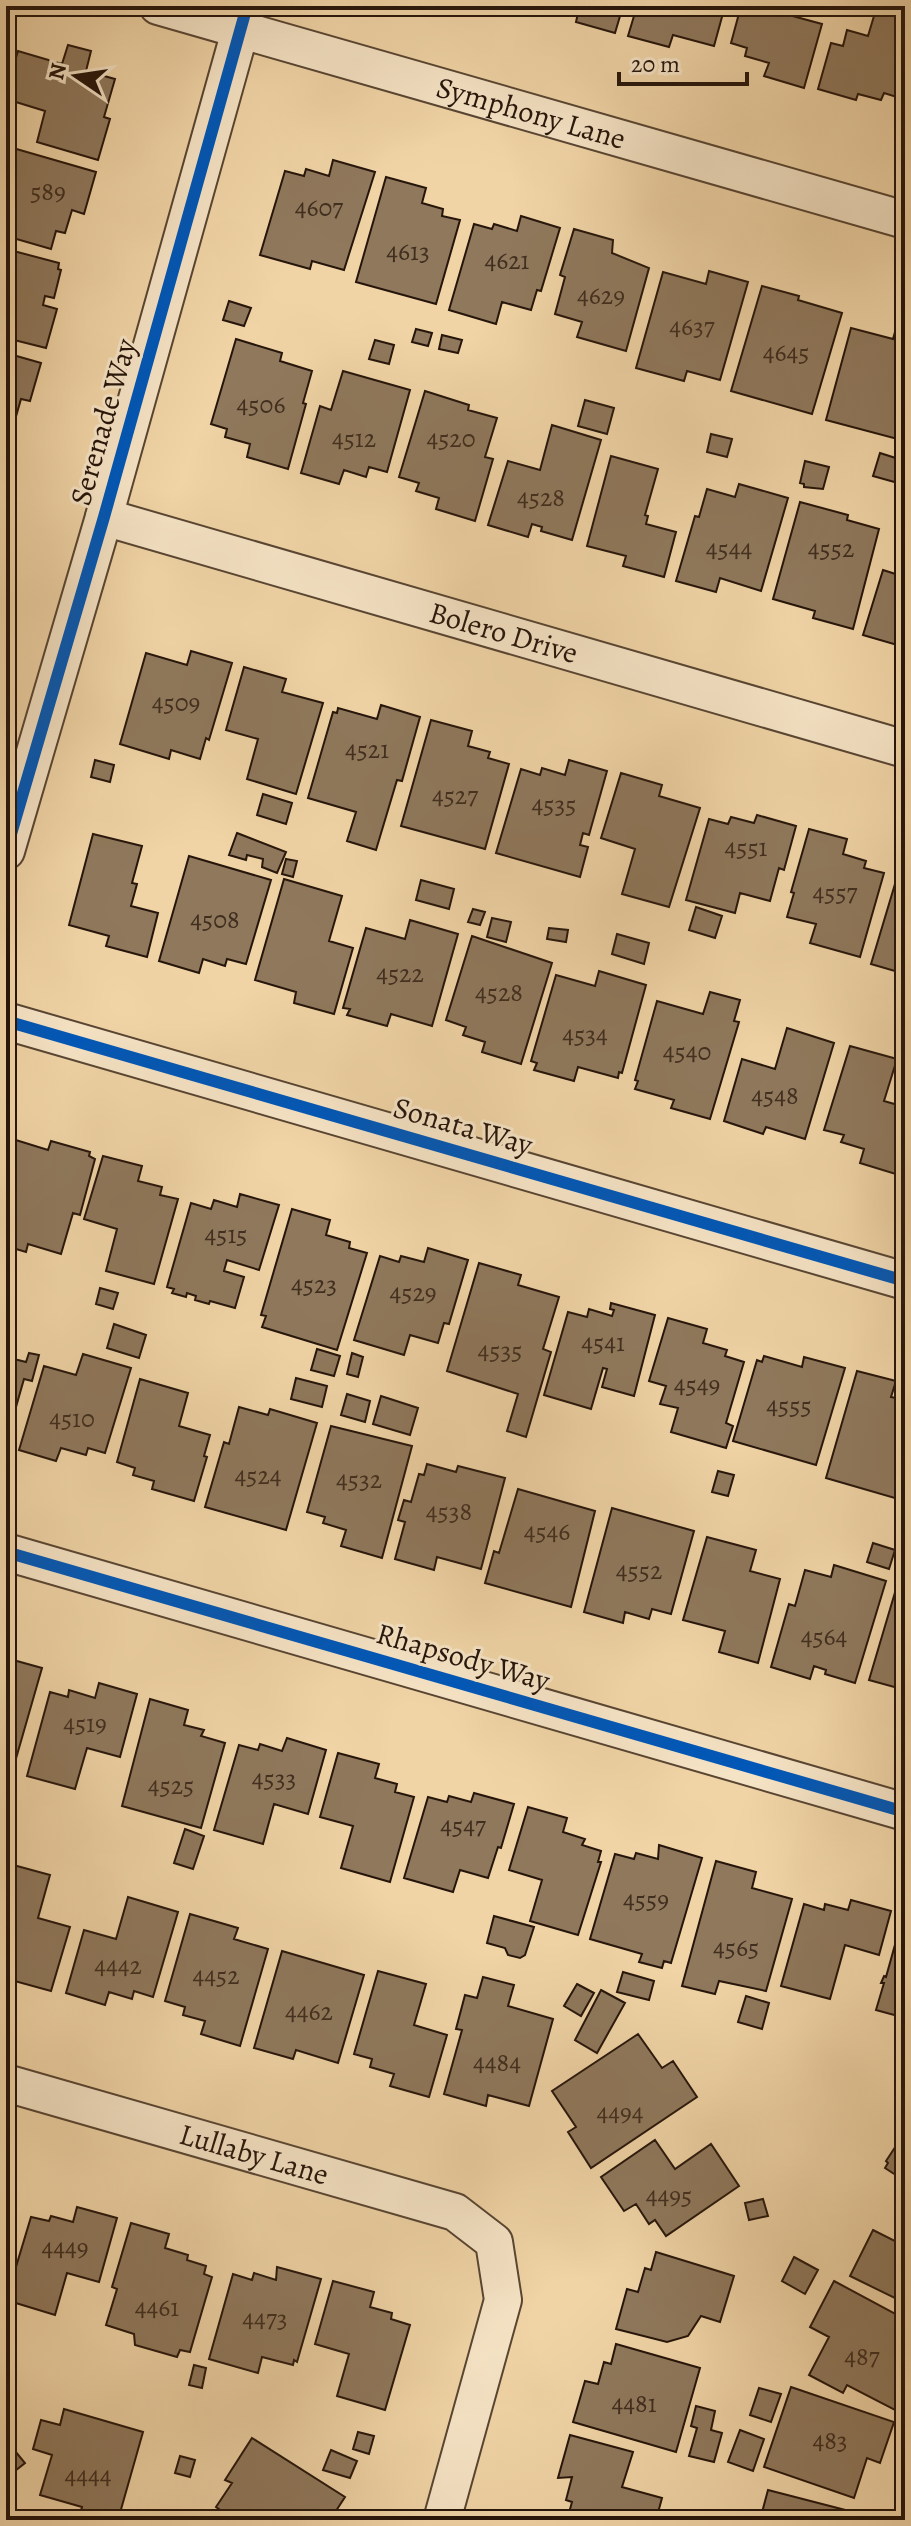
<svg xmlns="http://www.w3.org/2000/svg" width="911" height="2526" font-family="Alegreya,serif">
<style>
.building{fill:#8f785c;stroke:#26150b;stroke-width:2}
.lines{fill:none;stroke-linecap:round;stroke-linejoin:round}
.street-casing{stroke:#584532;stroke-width:40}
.street{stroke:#f5e3c5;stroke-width:36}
.cycleway-casing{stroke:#f5e3c5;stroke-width:17}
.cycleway{stroke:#0057b8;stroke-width:12}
.labels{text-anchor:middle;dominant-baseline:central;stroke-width:6;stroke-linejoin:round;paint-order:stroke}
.number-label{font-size:26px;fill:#402e1f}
.street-label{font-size:30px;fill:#26150b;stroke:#f5e3c5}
</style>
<rect width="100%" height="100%" fill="#f0d4a6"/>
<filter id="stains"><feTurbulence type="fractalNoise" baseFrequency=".0025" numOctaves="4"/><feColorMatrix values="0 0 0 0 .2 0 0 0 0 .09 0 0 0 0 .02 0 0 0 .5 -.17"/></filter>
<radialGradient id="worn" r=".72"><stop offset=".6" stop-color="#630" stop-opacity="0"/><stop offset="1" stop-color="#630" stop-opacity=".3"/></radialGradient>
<!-- building -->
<path class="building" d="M 557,6 L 623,6 L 615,33 L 576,22 L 578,13 Z
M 637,6 L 725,6 L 714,46 L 673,35 L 669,47 L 628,36 Z
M 741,6 L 792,6 L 789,15 L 822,24 L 804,88 L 764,76 L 769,63 L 745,56 L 747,48 L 731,43 Z
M 877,6 L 905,11 L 903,99 L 884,93 L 881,100 L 858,94 L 856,100 L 818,89 L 831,43 L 843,46 L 847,30 L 868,36 Z
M 6,39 L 15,41 L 6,73 Z
M 68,45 L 91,51 L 86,71 L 115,79 L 104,117 L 110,119 L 98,160 L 37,142 L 45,111 L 6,99 L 6,90 L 18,51 L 62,64 Z
M 6,146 L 96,172 L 84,214 L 72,210 L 65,233 L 56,231 L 51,249 L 6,236 Z
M 333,160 L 375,172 L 344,270 L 312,261 L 310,269 L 260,255 L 285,171 L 304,176 L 306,169 L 329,176 Z
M 386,177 L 426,188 L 422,203 L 443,209 L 442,216 L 460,220 L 436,304 L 356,282 Z
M 521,216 L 560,228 L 541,291 L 537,290 L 531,310 L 502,302 L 496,324 L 449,310 L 474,224 L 492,229 L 494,224 L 517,231 Z
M 574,229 L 613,240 L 612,253 L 649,268 L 626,351 L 577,337 L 582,322 L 555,314 L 565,277 L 560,275 Z
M 6,249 L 59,263 L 58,269 L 61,270 L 54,298 L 45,296 L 43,305 L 57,309 L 46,348 L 6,338 Z
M 709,271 L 748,282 L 720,380 L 687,371 L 684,381 L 636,368 L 663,272 L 706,284 Z
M 762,286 L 799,296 L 798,300 L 842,313 L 812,414 L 731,391 Z
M 229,301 L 251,308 L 244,326 L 223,320 Z
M 897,325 L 905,327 L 905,441 L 826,420 L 851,328 L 893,339 Z
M 416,329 L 432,333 L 428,346 L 412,342 Z
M 442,335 L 462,340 L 458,353 L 439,349 Z
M 236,339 L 282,353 L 280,361 L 312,371 L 303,403 L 306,404 L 288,469 L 247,457 L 250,444 L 225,437 L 227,429 L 211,424 Z
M 375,340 L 394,345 L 389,364 L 369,359 Z
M 6,353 L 41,363 L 30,401 L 21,399 L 9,441 L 6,440 Z
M 343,371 L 410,390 L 387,472 L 369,467 L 366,477 L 344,470 L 339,484 L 301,473 L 320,406 L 331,410 Z
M 425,391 L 469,405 L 468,410 L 497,418 L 485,457 L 493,459 L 475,521 L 436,509 L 439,498 L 416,491 L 419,483 L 399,477 Z
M 585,400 L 614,408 L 607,434 L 578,426 Z
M 552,425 L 601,440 L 572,540 L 541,531 L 542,527 L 532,524 L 528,537 L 488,525 L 508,461 L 540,470 Z
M 711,434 L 732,439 L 727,457 L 707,452 Z
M 880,453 L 905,461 L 898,483 L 873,476 Z
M 611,456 L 658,469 L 645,515 L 648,516 L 646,524 L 676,532 L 664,577 L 623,566 L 626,556 L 587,546 Z
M 805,461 L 829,467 L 823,489 L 804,487 L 804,484 L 800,483 Z
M 739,484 L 788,498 L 761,591 L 720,578 L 716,592 L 676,581 L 695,516 L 699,517 L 707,489 L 735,497 Z
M 800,502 L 848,515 L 847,520 L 879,529 L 853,629 L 813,618 L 815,611 L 773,599 Z
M 883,570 L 905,577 L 904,647 L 863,635 Z
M 191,651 L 232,663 L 209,740 L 206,738 L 200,759 L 171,750 L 169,759 L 120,744 L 146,653 L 187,665 Z
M 244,667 L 286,679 L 282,692 L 323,703 L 296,794 L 247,779 L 258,739 L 226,730 Z
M 381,705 L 420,717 L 402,781 L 397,780 L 376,850 L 347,841 L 356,812 L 308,798 L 333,712 L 337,713 L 338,708 L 377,719 Z
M 431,720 L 472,731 L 468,746 L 490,752 L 488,758 L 509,764 L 485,849 L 401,826 Z
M 95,760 L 114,765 L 110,782 L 91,777 Z
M 569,760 L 607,771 L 589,835 L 583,833 L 580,845 L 588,847 L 580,877 L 496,853 L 521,769 L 540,775 L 542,768 L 565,775 Z
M 621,773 L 662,785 L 659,796 L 700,808 L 669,907 L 622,894 L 635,849 L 601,838 Z
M 263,794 L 292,803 L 286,824 L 257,815 Z
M 757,815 L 796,826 L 784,870 L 779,868 L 770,901 L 740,893 L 735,913 L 686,900 L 709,819 L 728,824 L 731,817 L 754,823 Z
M 809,829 L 847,839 L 843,854 L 866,861 L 864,868 L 884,873 L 860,957 L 810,943 L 816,924 L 787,917 L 794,893 L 791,892 Z
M 237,833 L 286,852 L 277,873 L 262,867 L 263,859 L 247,855 L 246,860 L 229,855 Z
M 93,834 L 142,846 L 132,883 L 137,884 L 131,906 L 158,913 L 147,957 L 106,946 L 109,936 L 69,925 Z
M 189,856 L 271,880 L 246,964 L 227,959 L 225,966 L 203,959 L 199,973 L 159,961 Z
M 286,859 L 297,861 L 293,877 L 282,874 Z
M 901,864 L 905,866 L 905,974 L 871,964 Z
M 284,879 L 342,896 L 329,941 L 353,948 L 334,1014 L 294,1003 L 296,992 L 255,980 Z
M 421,880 L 454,889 L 449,909 L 416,900 Z
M 696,907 L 722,916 L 715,938 L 689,930 Z
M 473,909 L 485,912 L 480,925 L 468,922 Z
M 492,918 L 511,922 L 506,942 L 487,937 Z
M 410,920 L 458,934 L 432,1026 L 391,1014 L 387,1026 L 347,1015 L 350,1009 L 343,1008 L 366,928 L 405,939 Z
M 549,928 L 568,930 L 566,942 L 547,939 Z
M 617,934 L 649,943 L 644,964 L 612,954 Z
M 472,936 L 552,963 L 521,1064 L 482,1052 L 485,1042 L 463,1035 L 466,1027 L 446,1020 Z
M 599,971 L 646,985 L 622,1073 L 619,1072 L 618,1078 L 578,1067 L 574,1081 L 534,1070 L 537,1063 L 531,1061 L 556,975 L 595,986 Z
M 710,992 L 740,1000 L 734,1021 L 739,1022 L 710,1119 L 671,1108 L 674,1100 L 635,1089 L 638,1081 L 635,1080 L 657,1001 L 703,1014 Z
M 787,1028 L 834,1043 L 805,1139 L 766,1127 L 763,1134 L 724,1121 L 742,1059 L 775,1069 Z
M 850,1046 L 897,1059 L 884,1101 L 905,1107 L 905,1154 L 899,1175 L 860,1163 L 864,1149 L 841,1142 L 844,1135 L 824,1130 Z
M 6,1137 L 48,1150 L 51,1141 L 90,1152 L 89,1156 L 95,1159 L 80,1215 L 73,1213 L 61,1254 L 28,1244 L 26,1252 L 6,1246 Z
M 103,1156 L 142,1166 L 138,1181 L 162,1187 L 160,1195 L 178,1199 L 154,1284 L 106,1271 L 117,1229 L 84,1219 Z
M 240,1194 L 279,1205 L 259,1270 L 227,1260 L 224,1271 L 244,1277 L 235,1308 L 210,1301 L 209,1304 L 195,1300 L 196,1296 L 187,1293 L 186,1297 L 172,1293 L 174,1289 L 167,1287 L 191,1203 L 211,1209 L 214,1200 L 237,1207 Z
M 292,1209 L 330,1220 L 326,1235 L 350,1242 L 349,1248 L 367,1253 L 337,1350 L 262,1327 L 266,1316 L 261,1315 Z
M 428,1248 L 468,1260 L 449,1324 L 444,1323 L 438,1343 L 410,1335 L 404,1355 L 354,1340 L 380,1256 L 399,1262 L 401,1256 L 424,1262 Z
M 479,1263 L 521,1275 L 518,1285 L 559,1297 L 543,1349 L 551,1352 L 526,1437 L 507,1431 L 518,1394 L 447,1371 Z
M 100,1288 L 118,1293 L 113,1309 L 96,1304 Z
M 611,1303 L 655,1315 L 634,1396 L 602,1387 L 607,1369 L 603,1368 L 591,1409 L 544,1395 L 568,1312 L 587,1317 L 589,1309 L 612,1316 L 614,1310 L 610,1309 Z
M 668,1318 L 707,1329 L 703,1343 L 727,1350 L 725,1356 L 744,1362 L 726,1423 L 733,1426 L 726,1448 L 671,1432 L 678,1408 L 660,1404 L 666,1386 L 649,1381 Z
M 114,1324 L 146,1335 L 139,1358 L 107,1348 Z
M 317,1349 L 340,1356 L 334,1376 L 311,1370 Z
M 29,1353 L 39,1355 L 32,1381 L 24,1379 L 6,1442 L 6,1357 L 26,1362 Z
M 352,1353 L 363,1357 L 358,1377 L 347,1374 Z
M 83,1354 L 131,1368 L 105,1453 L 88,1448 L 86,1455 L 61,1448 L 56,1461 L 19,1450 L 44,1366 L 76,1375 Z
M 764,1356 L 802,1367 L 804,1357 L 845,1368 L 816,1465 L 733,1441 L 757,1360 L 762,1362 Z
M 857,1371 L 896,1381 L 891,1397 L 905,1400 L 905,1501 L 826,1478 Z
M 296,1378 L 327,1386 L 322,1407 L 291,1399 Z
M 140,1379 L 188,1393 L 179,1426 L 210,1435 L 204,1456 L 207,1457 L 194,1501 L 152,1489 L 154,1481 L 133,1475 L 135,1468 L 117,1462 Z
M 347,1394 L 370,1401 L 365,1422 L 341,1415 Z
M 381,1396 L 418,1408 L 410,1435 L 373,1424 Z
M 239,1407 L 268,1415 L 270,1409 L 317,1423 L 286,1530 L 205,1507 L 224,1442 L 229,1444 Z
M 331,1426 L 412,1446 L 382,1558 L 341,1546 L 346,1530 L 323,1523 L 325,1517 L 307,1512 Z
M 427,1464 L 456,1472 L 458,1466 L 505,1478 L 481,1569 L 437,1557 L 434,1570 L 395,1559 L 405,1522 L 398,1520 L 404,1500 L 411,1502 L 419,1474 L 424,1475 Z
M 718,1471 L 734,1475 L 728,1496 L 712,1492 Z
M 518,1489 L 595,1511 L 571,1607 L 485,1583 L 494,1551 L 499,1553 Z
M 612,1508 L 694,1531 L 671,1614 L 652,1609 L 649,1619 L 625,1612 L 623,1623 L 584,1612 Z
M 707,1537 L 756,1550 L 750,1571 L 780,1579 L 758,1663 L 719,1652 L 725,1631 L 683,1620 Z
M 873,1543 L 895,1550 L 889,1569 L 867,1562 Z
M 834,1565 L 886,1581 L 855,1683 L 825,1674 L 826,1670 L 814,1666 L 810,1679 L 771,1667 L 789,1604 L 795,1606 L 805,1570 L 831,1577 Z
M 896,1589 L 905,1592 L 905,1690 L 869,1680 Z
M 6,1658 L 42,1668 L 13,1769 L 6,1767 Z
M 99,1683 L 137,1694 L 120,1757 L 87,1748 L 75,1789 L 27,1776 L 50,1692 L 68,1697 L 69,1690 L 95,1698 Z
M 150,1699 L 188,1710 L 184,1725 L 204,1730 L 201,1736 L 225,1743 L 201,1828 L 122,1806 Z
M 287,1738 L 326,1750 L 308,1814 L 274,1804 L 263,1844 L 214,1830 L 239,1745 L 258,1750 L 260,1744 L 282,1751 Z
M 338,1753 L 379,1764 L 375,1778 L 397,1784 L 395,1792 L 414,1797 L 390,1882 L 341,1868 L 353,1826 L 320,1817 Z
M 474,1793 L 514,1804 L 501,1848 L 498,1847 L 488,1878 L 460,1870 L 453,1892 L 404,1878 L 428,1797 L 447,1802 L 449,1796 L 471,1802 Z
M 528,1807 L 567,1818 L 563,1832 L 585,1839 L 582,1845 L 601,1851 L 598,1862 L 601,1862 L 578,1935 L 530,1921 L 542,1880 L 509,1870 Z
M 185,1829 L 204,1836 L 193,1869 L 174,1863 Z
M 659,1845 L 702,1858 L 671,1963 L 664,1961 L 662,1968 L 639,1962 L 642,1954 L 590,1939 L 615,1854 L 634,1859 L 636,1853 L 658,1859 Z
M 716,1861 L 756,1872 L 752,1888 L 792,1899 L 766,1991 L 719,1981 L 715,1994 L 682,1986 Z
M 6,1863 L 50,1875 L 38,1918 L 70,1927 L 51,1991 L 11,1980 L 13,1965 L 6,1963 Z
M 128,1897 L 178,1912 L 153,1997 L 134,1991 L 132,1999 L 109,1992 L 105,2005 L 66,1993 L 84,1930 L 116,1939 Z
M 851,1900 L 891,1911 L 879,1955 L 845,1945 L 830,1999 L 781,1986 L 804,1904 L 824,1910 L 825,1904 L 848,1910 Z
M 190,1914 L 238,1928 L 234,1939 L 268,1949 L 240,2046 L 201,2034 L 205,2021 L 183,2015 L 185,2007 L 165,2001 Z
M 494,1916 L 534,1927 L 525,1955 L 520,1958 L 508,1955 L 505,1948 L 487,1943 Z
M 903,1916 L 905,1917 L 905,2018 L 876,2010 L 884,1983 L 881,1983 L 884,1976 L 886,1977 Z
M 282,1951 L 364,1975 L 338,2063 L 296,2050 L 293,2059 L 254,2048 Z
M 378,1971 L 426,1984 L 414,2025 L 447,2035 L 429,2097 L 390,2086 L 394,2074 L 370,2067 L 372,2059 L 354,2054 Z
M 623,1972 L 654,1981 L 649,2000 L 617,1992 Z
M 483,1977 L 514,1985 L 508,2006 L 553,2019 L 529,2106 L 488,2095 L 486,2106 L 444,2094 L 462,2030 L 456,2029 L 465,1995 L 477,1998 Z
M 577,1984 L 594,1993 L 581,2016 L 564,2006 Z
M 601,1990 L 625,2003 L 597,2053 L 575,2040 Z
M 746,1996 L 769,2003 L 762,2029 L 738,2022 Z
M 638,2034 L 662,2068 L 673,2061 L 697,2097 L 591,2168 L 568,2132 L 576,2127 L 552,2091 Z
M 905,2132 L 905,2181 L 885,2168 L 888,2163 L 886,2161 Z
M 655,2140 L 675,2169 L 711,2144 L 739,2186 L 666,2236 L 655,2220 L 649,2224 L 636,2204 L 624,2211 L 601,2177 Z
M 763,2199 L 768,2216 L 749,2220 L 745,2203 Z
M 77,2207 L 117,2218 L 99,2282 L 67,2273 L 55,2315 L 6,2300 L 31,2217 L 49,2221 L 51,2216 L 73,2222 Z
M 131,2223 L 169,2234 L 165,2248 L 188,2255 L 187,2260 L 206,2266 L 204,2274 L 212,2277 L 190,2352 L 180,2350 L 177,2357 L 135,2345 L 134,2334 L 106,2325 L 117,2289 L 112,2287 Z
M 873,2230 L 905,2246 L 905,2303 L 850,2276 Z
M 656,2252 L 734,2276 L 720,2322 L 701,2316 L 688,2336 L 667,2342 L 616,2329 L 627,2289 L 638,2292 L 645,2268 L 651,2270 Z
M 794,2257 L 818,2270 L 805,2294 L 782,2281 Z
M 277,2267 L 321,2279 L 297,2362 L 294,2360 L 293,2365 L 262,2357 L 258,2373 L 209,2359 L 233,2274 L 252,2280 L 254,2273 L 276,2280 Z
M 333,2281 L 374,2292 L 370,2307 L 392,2313 L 391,2319 L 410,2325 L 385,2410 L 337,2396 L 349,2354 L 315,2344 Z
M 834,2281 L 905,2319 L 905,2390 L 895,2410 L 847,2385 L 843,2393 L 809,2375 L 829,2337 L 810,2327 Z
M 616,2344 L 700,2368 L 676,2452 L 573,2422 L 585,2381 L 598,2384 L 604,2362 L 611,2364 Z
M 194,2365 L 206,2368 L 202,2388 L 189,2385 Z
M 791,2387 L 894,2422 L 880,2463 L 867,2458 L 854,2498 L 764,2467 Z
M 759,2388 L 781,2394 L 771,2422 L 750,2415 Z
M 696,2406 L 715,2411 L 711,2430 L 722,2433 L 714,2462 L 689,2456 L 697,2428 L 691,2426 Z
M 64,2409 L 143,2432 L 118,2520 L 91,2520 L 79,2517 L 82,2507 L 40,2495 L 52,2455 L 33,2449 L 41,2420 L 60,2425 Z
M 740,2430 L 764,2439 L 753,2471 L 728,2462 Z
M 358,2432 L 374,2436 L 369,2454 L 353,2449 Z
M 570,2435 L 633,2452 L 622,2487 L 662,2498 L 656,2520 L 567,2520 L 572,2502 L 566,2500 L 572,2477 L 558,2478 Z
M 252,2438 L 345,2497 L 330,2520 L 234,2520 L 216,2507 L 232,2483 L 225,2480 Z
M 6,2440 L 25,2463 L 6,2478 Z
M 331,2450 L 357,2461 L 350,2478 L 323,2470 Z
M 180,2456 L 195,2460 L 190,2477 L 175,2473 Z
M 768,2490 L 857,2513 L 855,2520 L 760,2520 Z"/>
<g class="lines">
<defs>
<g id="street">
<path id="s1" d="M 158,6 L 905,220"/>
<path id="s2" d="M 104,517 L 905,749"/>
<path d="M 6,851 L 104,517 L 247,6"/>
<path d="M 6,1021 L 905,1281"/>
<path d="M 6,1552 L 905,1812"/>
<path id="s3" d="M 6,2083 L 455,2212 L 494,2242 L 503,2300 L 442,2520"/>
</g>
</defs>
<!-- street casing -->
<use href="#street" class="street-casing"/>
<!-- street -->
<use href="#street" class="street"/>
<defs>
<path id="cycleway" d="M 6,851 L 104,517 L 247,6
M 6,1021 L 905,1281
M 6,1552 L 905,1812"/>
</defs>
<!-- cycleway casing -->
<use href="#cycleway" class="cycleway-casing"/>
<!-- cycleway -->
<use href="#cycleway" class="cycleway"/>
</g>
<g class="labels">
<!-- number labels -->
<g class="number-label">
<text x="48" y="191">589</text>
<text x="319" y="207">4607</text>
<text x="408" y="251">4613</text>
<text x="507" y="260">4621</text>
<text x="601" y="295">4629</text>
<text x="692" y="326">4637</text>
<text x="786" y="352">4645</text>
<text x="261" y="404">4506</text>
<text x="354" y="438">4512</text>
<text x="451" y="438">4520</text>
<text x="541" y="497">4528</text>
<text x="729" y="548">4544</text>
<text x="831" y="548">4552</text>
<text x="176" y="702">4509</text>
<text x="367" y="749">4521</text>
<text x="455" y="795">4527</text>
<text x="554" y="804">4535</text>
<text x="746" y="847">4551</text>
<text x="835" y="892">4557</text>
<text x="215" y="919">4508</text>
<text x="400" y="973">4522</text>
<text x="499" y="992">4528</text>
<text x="585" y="1034">4534</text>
<text x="687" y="1051">4540</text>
<text x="775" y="1095">4548</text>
<text x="226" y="1234">4515</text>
<text x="314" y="1284">4523</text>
<text x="413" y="1292">4529</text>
<text x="603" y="1342">4541</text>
<text x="500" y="1350">4535</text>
<text x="697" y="1384">4549</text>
<text x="789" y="1405">4555</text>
<text x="72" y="1418">4510</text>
<text x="258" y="1475">4524</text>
<text x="359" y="1479">4532</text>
<text x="449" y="1511">4538</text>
<text x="547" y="1531">4546</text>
<text x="639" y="1570">4552</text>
<text x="824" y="1636">4564</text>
<text x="85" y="1723">4519</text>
<text x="274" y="1778">4533</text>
<text x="171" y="1785">4525</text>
<text x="463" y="1825">4547</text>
<text x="646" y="1899">4559</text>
<text x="736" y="1947">4565</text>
<text x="118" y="1965">4442</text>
<text x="216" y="1975">4452</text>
<text x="309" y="2011">4462</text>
<text x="497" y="2062">4484</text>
<text x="620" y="2112">4494</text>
<text x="669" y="2195">4495</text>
<text x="65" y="2247">4449</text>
<text x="157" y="2307">4461</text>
<text x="265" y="2318">4473</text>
<text x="862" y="2356">487</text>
<text x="634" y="2403">4481</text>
<text x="830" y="2440">483</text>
<text x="88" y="2475">4444</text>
</g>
<!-- street labels -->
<g class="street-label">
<text stroke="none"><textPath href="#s1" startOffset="388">Symphony Lane</textPath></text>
<text transform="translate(103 422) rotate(-74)">Serenade Way</text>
<text stroke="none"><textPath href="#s2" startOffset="416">Bolero Drive</textPath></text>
<text transform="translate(463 1126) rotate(16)">Sonata Way</text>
<text transform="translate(463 1657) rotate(16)">Rhapsody Way</text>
<text stroke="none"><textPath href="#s3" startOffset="258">Lullaby Lane</textPath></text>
</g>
</g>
<!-- margin -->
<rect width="911" height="2526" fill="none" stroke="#f0d4a6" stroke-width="32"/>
<rect x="8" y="8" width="895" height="2510" fill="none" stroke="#26150b" stroke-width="4"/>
<rect x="16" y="16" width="879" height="2494" fill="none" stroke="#26150b" stroke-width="2"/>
<!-- north arrow -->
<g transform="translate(76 76) rotate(283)" stroke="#f5e3c5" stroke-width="6" paint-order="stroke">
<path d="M0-6L14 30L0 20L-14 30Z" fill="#26150b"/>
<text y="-12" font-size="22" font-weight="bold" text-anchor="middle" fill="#26150b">N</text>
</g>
<!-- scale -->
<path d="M619 72v12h128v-12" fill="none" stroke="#26150b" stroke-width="4"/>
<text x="631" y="72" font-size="24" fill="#26150b" stroke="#f5e3c5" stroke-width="6" paint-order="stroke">20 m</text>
<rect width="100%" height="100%" filter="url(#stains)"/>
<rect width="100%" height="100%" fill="url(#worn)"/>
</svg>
